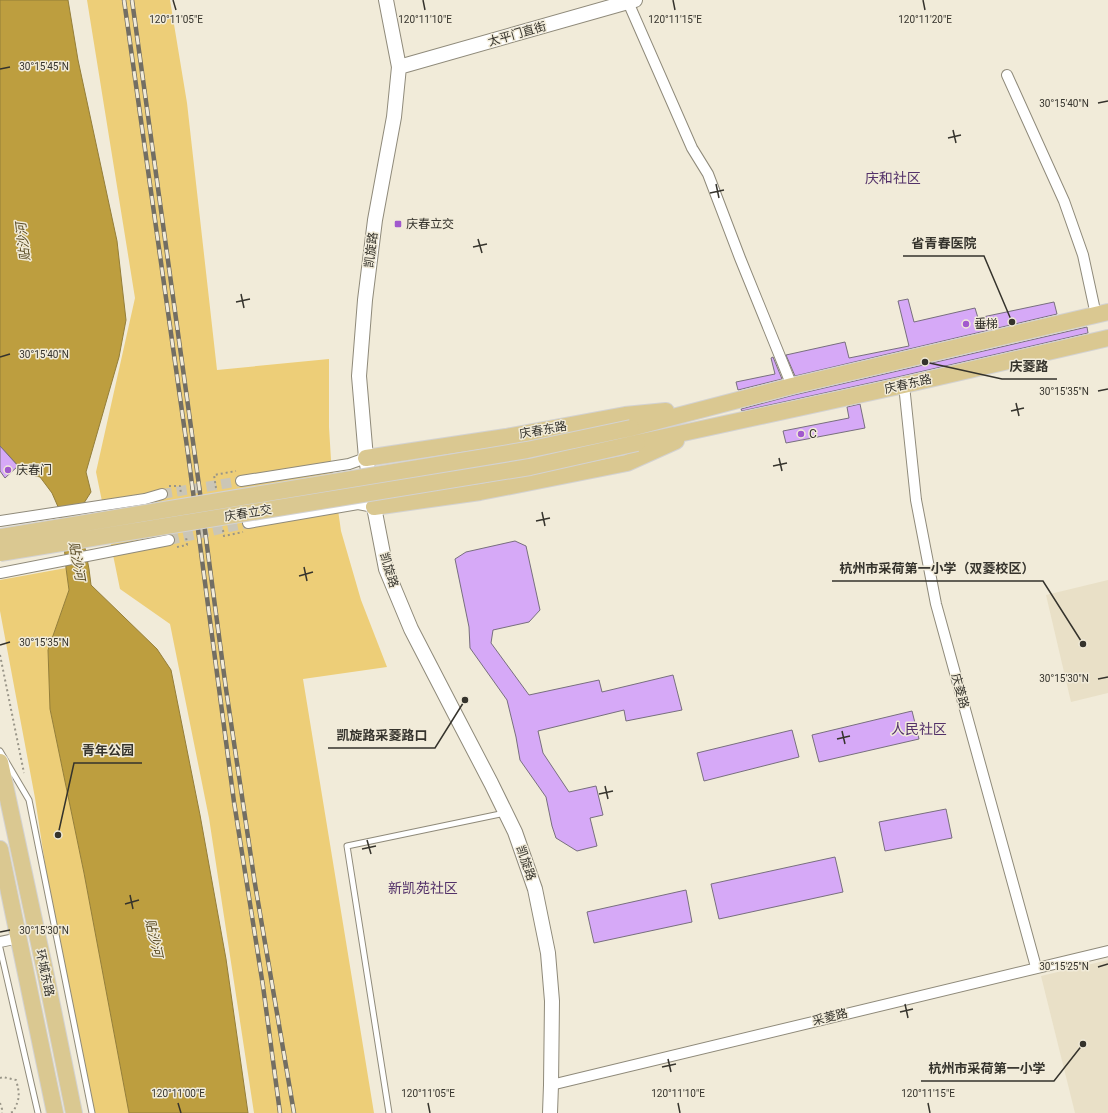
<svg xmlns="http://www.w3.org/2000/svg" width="1108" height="1113" font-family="Roboto,'Noto Sans SC',sans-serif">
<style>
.built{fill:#e9e0c7}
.green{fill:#edce78}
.water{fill:#bd9e3f;stroke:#947e39}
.building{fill:#d6a9f7;stroke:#786f7e}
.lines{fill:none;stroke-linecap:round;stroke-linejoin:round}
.street-tunnel{stroke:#cbc6b6;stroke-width:10;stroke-dasharray:10 5;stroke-linecap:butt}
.lane-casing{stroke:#8f8a7a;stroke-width:7}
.street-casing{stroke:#8f8a7a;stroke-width:12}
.secondary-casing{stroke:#8f8a7a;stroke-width:16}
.primary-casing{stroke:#d3d2d1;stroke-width:18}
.path{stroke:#999588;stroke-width:2;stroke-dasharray:2 3;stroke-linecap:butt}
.lane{stroke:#fff;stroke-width:5}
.street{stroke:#fff;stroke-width:10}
.secondary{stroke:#fff;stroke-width:14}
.primary{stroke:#dac891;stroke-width:16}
.rail-casing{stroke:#726e64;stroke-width:4.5}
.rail{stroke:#f1ebd9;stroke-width:3;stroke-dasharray:9;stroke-linecap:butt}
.primary-bridge-casing{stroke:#d3d2d1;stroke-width:18;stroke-linecap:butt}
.primary-bridge{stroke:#dac891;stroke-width:16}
.ticks{fill:none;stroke:#35332c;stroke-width:1.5}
.poi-dot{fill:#a159cd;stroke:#f1ebd9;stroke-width:1.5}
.labels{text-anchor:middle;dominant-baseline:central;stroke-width:3;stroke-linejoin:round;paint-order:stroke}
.street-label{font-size:12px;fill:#35332c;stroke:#f1ebd9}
.poi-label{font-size:12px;fill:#35332c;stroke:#f1ebd9;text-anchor:start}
.water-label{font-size:13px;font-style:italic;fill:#584a23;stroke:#f1ebd9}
.quarter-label{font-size:14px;fill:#533169;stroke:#f1ebd9}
.ticks-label{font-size:10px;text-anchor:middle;fill:#35332c;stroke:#f1ebd9;stroke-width:3;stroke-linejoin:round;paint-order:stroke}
.leader{fill:none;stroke:#35332c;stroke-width:1.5}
.callout-dot{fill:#35332c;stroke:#f1ebd9;stroke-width:1.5}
.callout-label{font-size:13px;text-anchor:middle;font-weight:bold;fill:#35332c;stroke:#f1ebd9;stroke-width:3;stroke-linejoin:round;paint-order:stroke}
</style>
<rect width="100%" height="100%" fill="#f1ebd9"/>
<!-- built -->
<path class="built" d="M 1108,580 L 1108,693 L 1071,702 L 1046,595 Z
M 1108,960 L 1108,1113 L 1075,1113 L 1041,976 Z"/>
<!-- green -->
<path class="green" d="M 87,0 L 170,0 L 187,103 L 217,370 L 329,359 L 329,427 L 331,460 L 341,531 L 361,600 L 387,667 L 303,679 L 374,1113 L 254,1113 L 209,818 L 170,624 L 120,589 L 96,472 L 135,298 Z
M 66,568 L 69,590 L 48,650 L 50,709 L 84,873 L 129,1113 L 92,1113 L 56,936 L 35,798 L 0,611 L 0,580 Z"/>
<!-- water -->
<path class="water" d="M 0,0 L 68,0 L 78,60 L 117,241 L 126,320 L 119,357 L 86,472 L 91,492 L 84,503 L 77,506 L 89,569 L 91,585 L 157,649 L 171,670 L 200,815 L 226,959 L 248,1113 L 129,1113 L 84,873 L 50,709 L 48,650 L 69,590 L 66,568 L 62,520 L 59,509 L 52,493 L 40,477 L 25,473 L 0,446 Z"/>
<!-- building -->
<path class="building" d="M 908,299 L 914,322 L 975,308 L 978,318 L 1054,302 L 1057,314 L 795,376 L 786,355 L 845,342 L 849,358 L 909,346 L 898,301 Z
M 1087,327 L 1088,333 L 902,376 L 742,411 L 741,409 L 794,395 Z
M 773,357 L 782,379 L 738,390 L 736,382 L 775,374 L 771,358 Z
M 860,404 L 865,428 L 786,443 L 783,431 L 849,418 L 847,407 Z
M 0,446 L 18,466 L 5,478 L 0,471 Z
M 515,541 L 526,546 L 540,610 L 529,622 L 493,630 L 491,643 L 529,695 L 599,680 L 602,692 L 673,675 L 682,710 L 626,721 L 624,710 L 538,731 L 543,753 L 569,792 L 596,786 L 603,815 L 590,818 L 597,846 L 577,851 L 556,838 L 552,826 L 546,797 L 520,760 L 516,737 L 507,700 L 470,648 L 469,627 L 455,559 L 466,552 Z
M 912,711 L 919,739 L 819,762 L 812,735 Z
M 792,730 L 799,757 L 704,781 L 697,753 Z
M 946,809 L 952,838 L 885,851 L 879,822 Z
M 835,857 L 843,892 L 719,919 L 711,884 Z
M 686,890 L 692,922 L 594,943 L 587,912 Z"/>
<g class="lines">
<!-- street-tunnel -->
<path class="street-tunnel" d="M 162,494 L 241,481
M 169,540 L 248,523"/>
<defs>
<path id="lane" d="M 0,751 L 29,800 L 92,1113
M 0,948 L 38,1113
M 389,1113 L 347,846 L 505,813"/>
<path id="street" d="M 628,2 L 692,148 L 708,174 L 740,258 L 792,386
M 1007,75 L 1064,201 L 1083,255 L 1096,315
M 904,385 L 916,500 L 936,604 L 1036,967
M 241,481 L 349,464 L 366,458
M 0,521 L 145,499 L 162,494
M 248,523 L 358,504 L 374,507
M 0,573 L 169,540
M 0,942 L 19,938
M 551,1085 L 1108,951"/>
<path id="secondary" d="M 386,0 L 399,67 L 394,117 L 375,220 L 365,300 L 359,376 L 366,458 L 374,507 L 386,569 L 411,629 L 455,714 L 491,783 L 515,832 L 535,889 L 548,953 L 552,1001 L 551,1085 L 550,1113
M 399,67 L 635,0"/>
<path id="primary" d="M 631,428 L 792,386 L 1108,312
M 637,443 L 904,385 L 1108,338
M 366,458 L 506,437 L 625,415 L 666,411
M 374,507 L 480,492 L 627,463 L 676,441
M 0,762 L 45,971 L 74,1113
M 0,849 L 55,1113"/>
</defs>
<!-- lane casing -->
<use href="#lane" class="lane-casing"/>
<!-- street casing -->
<use href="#street" class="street-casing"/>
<!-- secondary casing -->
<use href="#secondary" class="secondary-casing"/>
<!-- primary casing -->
<use href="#primary" class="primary-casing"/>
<!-- path -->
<path class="path" d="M 169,486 L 180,486 L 181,494
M 216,488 L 214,475 L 236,471
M 223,530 L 224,536 L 243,532
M 177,547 L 187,545 L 186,536
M 0,655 L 24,773
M 0,1078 L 3,1077 L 16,1080 C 20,1094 20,1099 13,1112 L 8,1113
M 0,1103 L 2,1109 L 2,1113"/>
<!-- lane -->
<use href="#lane" class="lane"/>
<!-- street -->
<use href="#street" class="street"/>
<!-- secondary -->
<use href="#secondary" class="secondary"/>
<!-- primary -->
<use href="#primary" class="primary"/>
<defs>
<path id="rail" d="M 124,0 L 188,454 L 234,802 L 263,986 L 280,1113
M 132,0 L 198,478 L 226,689 L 255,884 L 294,1113"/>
</defs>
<!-- rail casing -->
<use href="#rail" class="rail-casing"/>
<!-- rail -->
<use href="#rail" class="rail"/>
<defs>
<path id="primary-bridge" d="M 0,537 L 527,450 L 631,428
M 0,553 L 530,467 L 637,443"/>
</defs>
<!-- primary-bridge casing -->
<use href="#primary-bridge" class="primary-bridge-casing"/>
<!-- primary-bridge -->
<use href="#primary-bridge" class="primary-bridge"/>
</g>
<!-- ticks -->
<path class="ticks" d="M 173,0 L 176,10M 423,0 L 425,10M 673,0 L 675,10M 923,0 L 925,10M 0,69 L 10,67M 1098,103 L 1108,101M 953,130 L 956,143M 948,138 L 961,135M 716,184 L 719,198M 710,193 L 724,190M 478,239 L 482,253M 473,247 L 487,244M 241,294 L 244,308M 236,302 L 250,299M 0,357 L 10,354M 1098,391 L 1108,389M 1016,403 L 1019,416M 1011,411 L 1024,408M 779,458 L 782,471M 773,466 L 787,463M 542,512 L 545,526M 536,521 L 550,518M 304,567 L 307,581M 299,576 L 313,572M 0,645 L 10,642M 1098,679 L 1108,677M 842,731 L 845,744M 837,739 L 850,736M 605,786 L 608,799M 599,794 L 613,791M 367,840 L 371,854M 362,849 L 376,846M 130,895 L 133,909M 125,904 L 139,900M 0,932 L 10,930M 1098,967 L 1108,964M 905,1004 L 908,1018M 900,1012 L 913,1009M 668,1059 L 671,1072M 662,1067 L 676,1064M 178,1103 L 181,1113M 428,1103 L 430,1113M 678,1103 L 680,1113M 928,1103 L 930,1113"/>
<!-- markers -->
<g class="poi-dot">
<rect x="394" y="220" width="8" height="8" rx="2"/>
<circle cx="966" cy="324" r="4"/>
<circle cx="801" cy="434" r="4"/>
<circle cx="8" cy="470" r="4"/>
</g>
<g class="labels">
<!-- street labels -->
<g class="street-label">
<text transform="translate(517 34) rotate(-16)">太平门直街</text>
<text transform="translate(371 250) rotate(-83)">凯旋路</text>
<text transform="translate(908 384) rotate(-13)">庆春东路</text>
<text transform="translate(543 430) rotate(-10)">庆春东路</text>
<text transform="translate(248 513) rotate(-9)">庆春立交</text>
<text transform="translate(389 570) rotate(73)">凯旋路</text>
<text transform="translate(960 691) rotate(75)">庆菱路</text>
<text transform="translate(526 863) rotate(71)">凯旋路</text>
<text transform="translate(45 973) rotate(78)">环城东路</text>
<text transform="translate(830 1017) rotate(-14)">采菱路</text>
</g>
<!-- poi labels -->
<g class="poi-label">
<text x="406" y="224">庆春立交</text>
<text x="974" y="324">垂梯</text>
<text x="809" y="434">C</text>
<text x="16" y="470">庆春门</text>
</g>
<!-- water labels -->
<g class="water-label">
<text transform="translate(23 242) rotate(-97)">贴沙河</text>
<text transform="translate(77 561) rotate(80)">贴沙河</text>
<text transform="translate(154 938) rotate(78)">贴沙河</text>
</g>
<!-- quarter labels -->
<g class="quarter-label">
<text x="893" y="178">庆和社区</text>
<text x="919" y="729">人民社区</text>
<text x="423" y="888">新凯苑社区</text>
</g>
</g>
<g class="ticks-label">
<text x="176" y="23">120°11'05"E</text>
<text x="425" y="23">120°11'10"E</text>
<text x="675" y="23">120°11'15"E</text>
<text x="925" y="23">120°11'20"E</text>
<text x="44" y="70">30°15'45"N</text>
<text x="1064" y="107">30°15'40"N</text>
<text x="44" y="358">30°15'40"N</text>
<text x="1064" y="395">30°15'35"N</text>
<text x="44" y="646">30°15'35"N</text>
<text x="1064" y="682">30°15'30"N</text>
<text x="44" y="934">30°15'30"N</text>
<text x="1064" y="970">30°15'25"N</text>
<text x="178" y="1097">120°11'00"E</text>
<text x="428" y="1097">120°11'05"E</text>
<text x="678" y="1097">120°11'10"E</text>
<text x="928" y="1097">120°11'15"E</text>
</g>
<!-- callouts -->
<path class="leader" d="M1012 322L984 256H903M925 362L1002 379H1057M1083 644L1043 581H832M465 700L435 748H328M58 835L74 763H142M1083 1044L1054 1081H921"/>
<g class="callout-dot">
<circle cx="1012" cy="322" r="4"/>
<circle cx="925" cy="362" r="4"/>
<circle cx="1083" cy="644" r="4"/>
<circle cx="465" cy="700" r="4"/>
<circle cx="58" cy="835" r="4"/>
<circle cx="1083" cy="1044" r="4"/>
</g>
<g class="callout-label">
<text x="944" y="248">省青春医院</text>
<text x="1029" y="371">庆菱路</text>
<text x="937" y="573">杭州市采荷第一小学（双菱校区）</text>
<text x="382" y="740">凯旋路采菱路口</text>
<text x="108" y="755">青年公园</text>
<text x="987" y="1073">杭州市采荷第一小学</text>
</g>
</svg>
